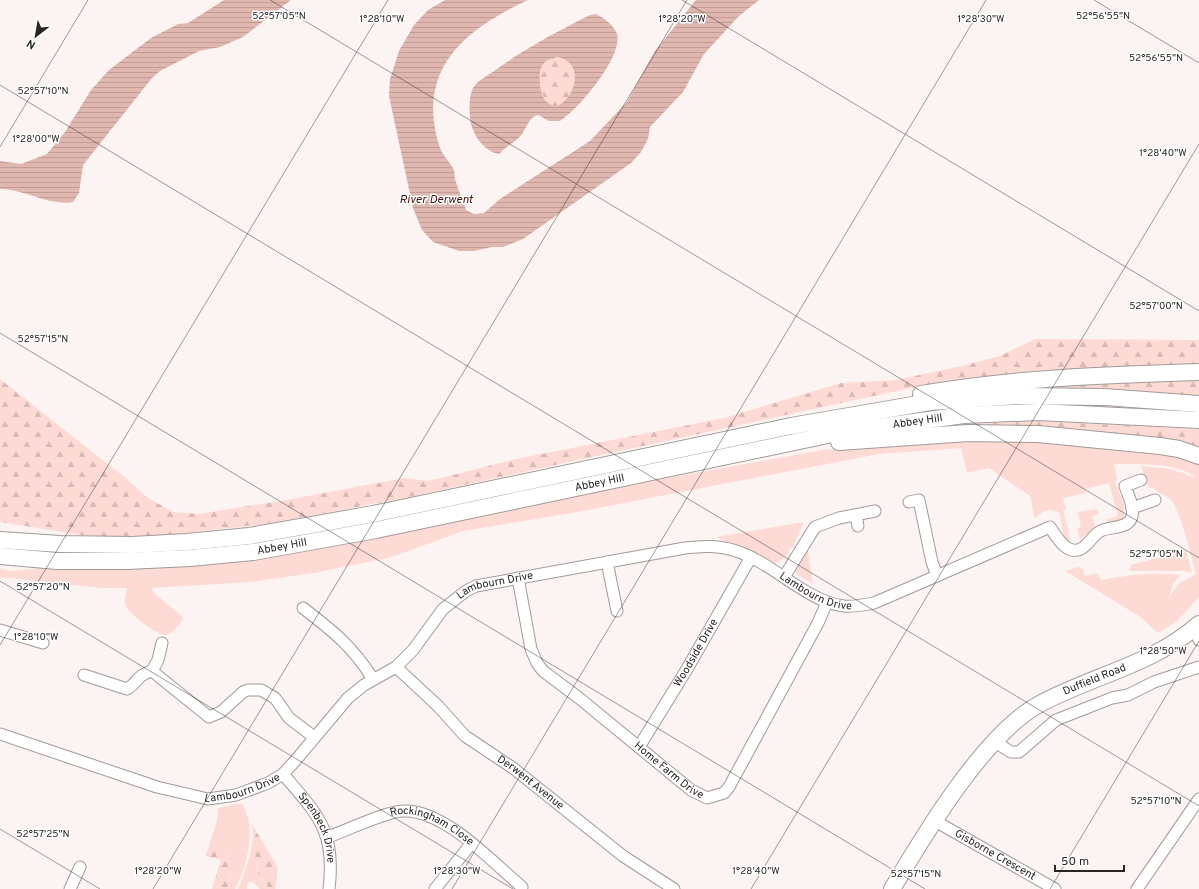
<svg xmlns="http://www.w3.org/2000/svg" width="1199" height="889" font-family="Overpass,sans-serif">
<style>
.green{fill:#fddad3}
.forest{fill:url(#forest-firs)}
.water{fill:url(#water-rules);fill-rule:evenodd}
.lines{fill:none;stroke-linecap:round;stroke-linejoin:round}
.minor-casing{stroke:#a19a98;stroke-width:13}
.highway-casing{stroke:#a19a98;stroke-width:18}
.minor{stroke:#fff;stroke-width:11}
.highway{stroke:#fff;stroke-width:16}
.ticks{fill:none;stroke:#282525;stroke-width:1;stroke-opacity:0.45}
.labels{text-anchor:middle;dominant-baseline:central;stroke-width:3;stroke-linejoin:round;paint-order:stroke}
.street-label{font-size:11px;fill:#282525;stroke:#fff}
.water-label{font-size:12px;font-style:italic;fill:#4a170e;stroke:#fff}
.ticks-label{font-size:10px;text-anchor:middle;fill:#282525;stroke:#fff;stroke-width:3;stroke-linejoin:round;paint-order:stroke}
</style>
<defs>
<pattern id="forest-firs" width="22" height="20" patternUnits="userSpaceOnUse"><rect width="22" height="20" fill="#fddad3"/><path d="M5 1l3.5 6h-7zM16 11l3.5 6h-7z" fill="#d9bbb5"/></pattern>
<pattern id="water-rules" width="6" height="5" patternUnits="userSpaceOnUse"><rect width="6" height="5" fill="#e0b7ae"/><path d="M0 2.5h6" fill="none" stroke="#c09d96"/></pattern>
</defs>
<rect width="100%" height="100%" fill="#fcf4f2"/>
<!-- green -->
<path class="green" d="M 1040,438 L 1163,451 L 1199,461 L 1199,597 L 1176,622 L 1158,633 L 1139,616 L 1065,571 L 1078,567 L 1083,569 L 1085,576 L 1097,573 L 1101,580 C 1128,575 1153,572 1180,575 L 1173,584 L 1169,598 L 1178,584 L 1196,574 C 1192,560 1180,508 1171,500 C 1165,494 1158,495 1153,487 L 1149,488 L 1141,466 L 1170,469 L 1195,478 C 1182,462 1134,464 1114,464 L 1117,480 L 1115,482 L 1124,505 L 1124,518 L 1111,524 L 1106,520 L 1118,516 L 1109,483 L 1085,489 L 1086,493 L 1063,498 L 1066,509 L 1063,510 L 1069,532 L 1068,533 L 1070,542 L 1072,543 C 1059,538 1064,524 1059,513 C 1049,507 1042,511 1035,519 L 1030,496 L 989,468 L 967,473 L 961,448 L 879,454 L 572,513 L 463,531 L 392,557 L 314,573 L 251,582 L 151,588 L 155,594 L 184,618 C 180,623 173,634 166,635 C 157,636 130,614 126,607 C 123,601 126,594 127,588 L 102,588 L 0,577 L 0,569 L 13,571 L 58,566 L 109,568 L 662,479 L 822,450 L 910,441 Z
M 1097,509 L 1099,514 L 1092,516 L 1095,526 L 1080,540 L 1077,528 L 1081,527 L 1078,512 Z
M 804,522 C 797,536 791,557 775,563 L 716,537 Z
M 807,545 L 813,584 L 796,574 L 794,567 Z
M 1186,550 L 1192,573 L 1184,571 L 1130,571 L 1131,565 Z
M 241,803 C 258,824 247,867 235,889 L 227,889 L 233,871 L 229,854 L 209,846 L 217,821 L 218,808 Z
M 250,856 L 257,863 L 257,872 L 269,889 L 260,889 L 253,882 L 249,882 L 247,885 L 247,889 L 238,889 Z"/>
<!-- forest -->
<path class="forest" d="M 557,57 C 586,61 577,99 555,107 C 553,105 549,104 547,102 C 543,98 541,90 540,85 C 539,69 540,61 557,57 Z
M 1035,339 L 1199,340 L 1199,364 L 1033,371 L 943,381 L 399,499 L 266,524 L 167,535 L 94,537 L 0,522 L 0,379 L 128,480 L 145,496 L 173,512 L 199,514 L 292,499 L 404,478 L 429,481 L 521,458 L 724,418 L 841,383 L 896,380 L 962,366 L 1000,356 Z
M 1199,380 L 1199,396 L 1152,392 L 1023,390 L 1075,383 Z
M 1035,421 L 1199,429 L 1199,449 L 948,430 L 950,425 Z
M 252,824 L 278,868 L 275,889 L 269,889 L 260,875 L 258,874 L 257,863 L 250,856 L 253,836 Z
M 209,846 L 219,848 L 236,860 L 227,889 L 212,889 L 221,860 L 205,856 Z"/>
<!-- water -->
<path class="water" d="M 224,0 L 291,0 L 243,37 L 220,47 L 199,51 L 160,71 L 152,78 L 83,165 L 79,193 L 73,202 C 47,206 25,189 0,189 L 0,161 L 21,164 L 47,154 L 65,132 L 91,90 L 109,70 L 151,38 L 178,24 L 188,23 Z
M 445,0 L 528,0 C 477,24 426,57 434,122 C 435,131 438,144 442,152 C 445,158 451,164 454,170 C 455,173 454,176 455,179 C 458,190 463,200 466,210 L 474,214 L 484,213 L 500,199 L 590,141 L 627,102 L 655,51 L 696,0 L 759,0 L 739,16 L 704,54 L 683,92 L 650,127 L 648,139 L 641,152 L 631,163 L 523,239 L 503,247 L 492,247 L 474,251 L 459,251 L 433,242 L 422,230 L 413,208 L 389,96 L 390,79 L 399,51 L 414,25 L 428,10 Z
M 596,14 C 604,18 614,25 617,34 C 623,57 578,110 560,121 L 549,121 L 538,115 C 529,117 527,127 522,134 C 516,142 506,146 499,154 C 487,152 476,140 472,127 C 469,118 468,97 473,88 C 479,79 489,75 497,69 C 526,48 558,31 590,15 ZM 557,57 C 585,61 577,99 555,107 C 553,105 549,104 547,102 C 542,98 541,90 540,85 C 539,69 540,61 557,57 Z"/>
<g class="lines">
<defs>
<g id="minor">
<path d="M 909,502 L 919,500 L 932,562 L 937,576"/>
<path d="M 1132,508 L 1155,500"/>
<path d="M 856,516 L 858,526"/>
<path d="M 607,562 L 617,611"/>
<path d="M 784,577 L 815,527 L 839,518 L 875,511"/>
<path id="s1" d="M 518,578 L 531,649 L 537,663 L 543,671 L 579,698 L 691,790 L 707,798 L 724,793 L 729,787 L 818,623 L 827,602"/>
<path d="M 303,608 C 333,631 353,647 373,679"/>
<path d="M 1194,628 L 1199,640"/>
<path d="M 0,630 L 43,643"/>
<path id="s2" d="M 396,667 L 438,706 L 465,736 L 513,768 L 623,856 L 674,889"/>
<path d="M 152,671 L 158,660 L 162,643"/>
<path d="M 84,675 L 127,689 C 139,682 135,676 152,671 L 209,717 L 221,712 L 243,692 L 248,690 L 261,690 L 275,698 L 289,718 L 314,737"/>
<path id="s3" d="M 0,734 L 157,787 L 208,799 L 236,795 L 268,783 L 283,774 L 295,761 L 348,698 L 364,685 L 396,667 L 413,650 L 443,609 L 466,591 L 476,586 L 685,548 C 702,546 719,545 736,551 C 772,562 807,602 844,606 C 854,607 864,605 874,603 L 1050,527 C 1058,540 1071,561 1087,544 C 1092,539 1096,532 1103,530 C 1111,527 1127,528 1131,519 C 1136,510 1128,495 1125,486 L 1141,480"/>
<path d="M 995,742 L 1011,752 L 1019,752 L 1056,720 L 1112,698 L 1128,695 L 1154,682 L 1199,667"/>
<path id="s4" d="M 639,747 L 687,669 L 751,557"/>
<path id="s5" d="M 283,774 C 318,815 336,831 329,889"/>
<path id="s6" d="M 935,821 L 1055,889"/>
<path id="s7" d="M 328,837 C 345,831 387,811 403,811 C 444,809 492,862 522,887"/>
<path d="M 70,889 L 80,867"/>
<path d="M 435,889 L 471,844"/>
<path d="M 1137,889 L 1199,799"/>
</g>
<g id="highway">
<path d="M 921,394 C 1013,378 1106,375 1199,372"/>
<path d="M 839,442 L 968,433 L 1038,434 L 1160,446 L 1179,449 L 1199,456"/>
<path d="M 0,540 L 60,544 L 132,545 L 187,542 L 249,536 L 373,514 L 791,426 L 930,402 L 1019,396 L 1105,397 L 1199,404"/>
<path id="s8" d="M 0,556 L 57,561 L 127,561 L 190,558 L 253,552 L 376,530 L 842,432 L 964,415 L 1038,412 L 1199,420"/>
<path id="s9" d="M 892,889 C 924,835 984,735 1038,705 C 1090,676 1153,665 1199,624"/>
</g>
</defs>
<!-- minor casing -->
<use href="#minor" class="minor-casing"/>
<!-- highway casing -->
<use href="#highway" class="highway-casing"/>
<!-- minor -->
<use href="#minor" class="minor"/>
<!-- highway -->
<use href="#highway" class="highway"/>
</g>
<!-- ticks -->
<path class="ticks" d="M 270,0 L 1199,558M 682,0 L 1199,311M 1094,0 L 1199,63M 0,85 L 1199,806M 0,147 L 88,0M 0,333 L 925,889M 0,581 L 513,889M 0,645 L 388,0M 0,829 L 100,889M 153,889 L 687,0M 452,889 L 986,0M 751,889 L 1199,144M 1050,889 L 1199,641"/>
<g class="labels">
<!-- street labels -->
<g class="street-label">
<text stroke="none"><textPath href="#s8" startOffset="931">Abbey Hill</textPath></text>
<text stroke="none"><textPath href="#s8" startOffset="607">Abbey Hill</textPath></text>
<text stroke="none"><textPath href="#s8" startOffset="283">Abbey Hill</textPath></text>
<text stroke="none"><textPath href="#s3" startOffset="589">Lambourn Drive</textPath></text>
<text stroke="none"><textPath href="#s3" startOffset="925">Lambourn Drive</textPath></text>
<text stroke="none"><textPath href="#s4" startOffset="110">Woodside Drive</textPath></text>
<text stroke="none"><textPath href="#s9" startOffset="299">Duffield Road</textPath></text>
<text stroke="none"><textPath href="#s1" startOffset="258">Home Farm Drive</textPath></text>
<text stroke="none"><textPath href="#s2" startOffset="178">Derwent Avenue</textPath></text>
<text stroke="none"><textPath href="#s3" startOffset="254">Lambourn Drive</textPath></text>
<text stroke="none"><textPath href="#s5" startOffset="65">Spenbeck Drive</textPath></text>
<text stroke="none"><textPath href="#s7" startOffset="112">Rockingham Close</textPath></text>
<text stroke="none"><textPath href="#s6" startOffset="69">Gisborne Crescent</textPath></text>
</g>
<!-- water labels -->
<g class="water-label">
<text x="436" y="200">River Derwent</text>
</g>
</g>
<g class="ticks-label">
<text x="279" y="19">52°57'05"N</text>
<text x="1103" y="19">52°56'55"N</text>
<text x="682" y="22">1°28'20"W</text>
<text x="981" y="22">1°28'30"W</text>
<text x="382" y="22">1°28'10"W</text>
<text x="1156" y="61">52°56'55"N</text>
<text x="43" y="94">52°57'10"N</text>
<text x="36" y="142">1°28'00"W</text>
<text x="1163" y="156">1°28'40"W</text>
<text x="1156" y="309">52°57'00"N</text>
<text x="43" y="342">52°57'15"N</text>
<text x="1156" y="557">52°57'05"N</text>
<text x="43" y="590">52°57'20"N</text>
<text x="36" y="640">1°28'10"W</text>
<text x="1163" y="654">1°28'50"W</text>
<text x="1156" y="804">52°57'10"N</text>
<text x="43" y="837">52°57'25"N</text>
<text x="158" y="874">1°28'20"W</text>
<text x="457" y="874">1°28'30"W</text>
<text x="756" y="874">1°28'40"W</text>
<text x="916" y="877">52°57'15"N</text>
</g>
<!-- north arrow -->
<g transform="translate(36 36) rotate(211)" stroke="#ffffff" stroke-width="3" paint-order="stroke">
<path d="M0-3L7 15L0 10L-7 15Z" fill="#282525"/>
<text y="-6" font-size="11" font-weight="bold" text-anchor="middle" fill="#282525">N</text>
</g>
<!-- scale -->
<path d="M1055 865v6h69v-6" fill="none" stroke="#282525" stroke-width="2"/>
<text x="1061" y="865" font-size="12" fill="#282525" stroke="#ffffff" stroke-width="3" paint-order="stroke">50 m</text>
</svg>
